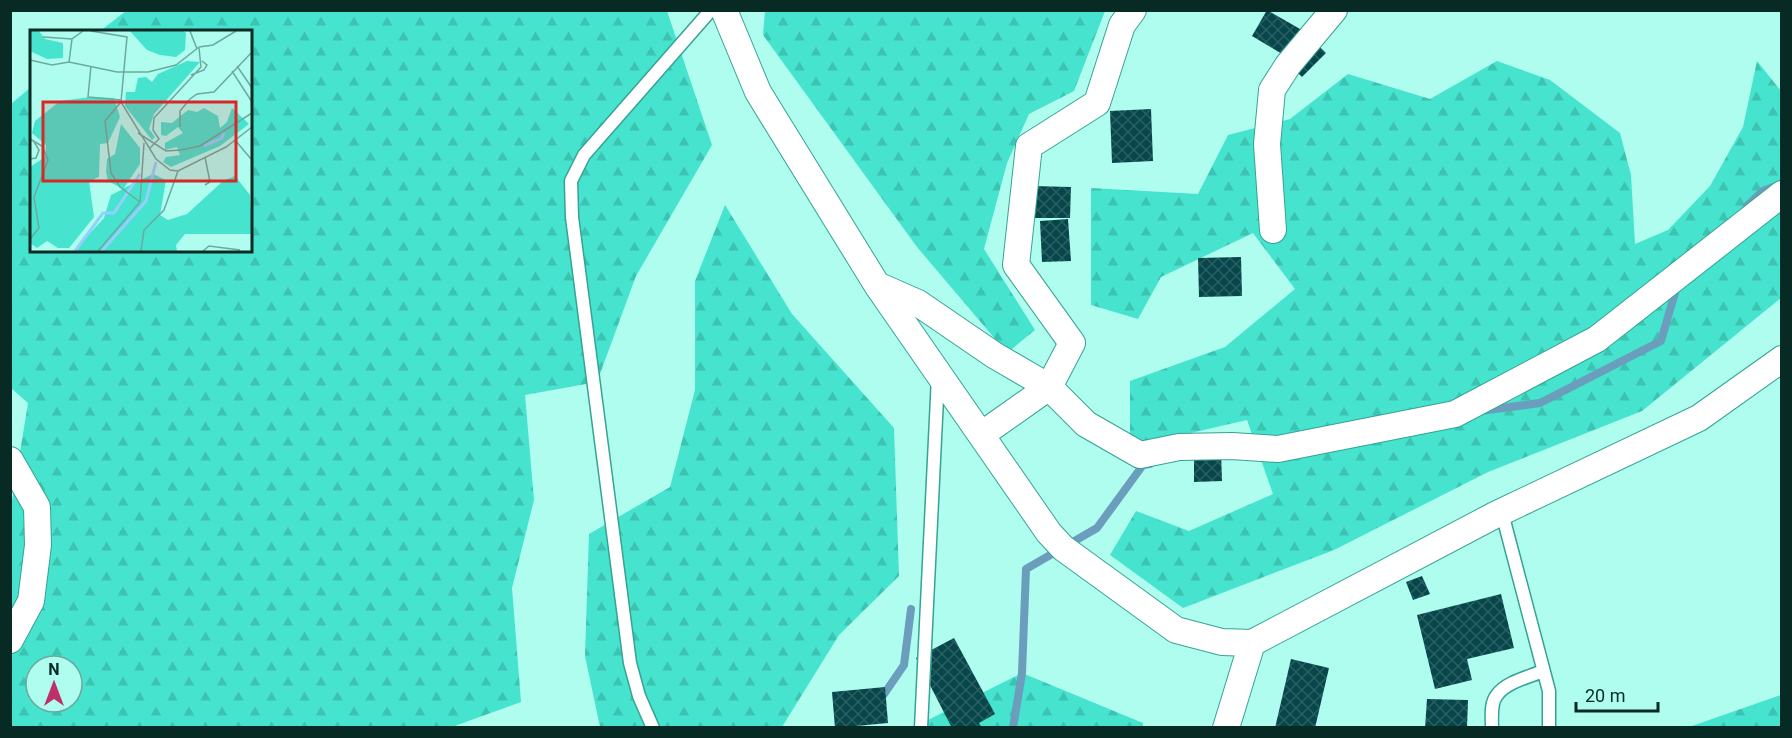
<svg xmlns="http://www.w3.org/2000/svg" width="1792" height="738" font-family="Roboto,sans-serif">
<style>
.forest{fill:url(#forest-firs);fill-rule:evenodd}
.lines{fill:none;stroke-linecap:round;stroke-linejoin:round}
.stream{stroke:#6b9ebc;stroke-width:8}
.building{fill:url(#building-cross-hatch)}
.service-casing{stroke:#36a394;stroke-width:15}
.minor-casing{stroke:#36a394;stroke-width:28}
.service{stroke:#fff;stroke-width:12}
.minor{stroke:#fff;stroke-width:26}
.inset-river{fill:none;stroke:#95cffd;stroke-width:3}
.inset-road{fill:none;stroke:#6ca99e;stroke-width:1.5}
.view{fill:#d62828;fill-opacity:0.15;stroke:#d62828;stroke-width:3}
.inset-edge{fill:none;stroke:#082a25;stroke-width:3}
</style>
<defs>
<pattern id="forest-firs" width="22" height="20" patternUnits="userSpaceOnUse" patternTransform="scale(1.5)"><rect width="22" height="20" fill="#46e3ce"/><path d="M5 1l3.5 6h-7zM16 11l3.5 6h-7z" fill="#3cc3b1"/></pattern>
<pattern id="building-cross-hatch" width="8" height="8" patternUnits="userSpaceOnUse" patternTransform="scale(1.5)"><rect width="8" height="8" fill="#07474b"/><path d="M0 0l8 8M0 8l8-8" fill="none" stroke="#2a5f62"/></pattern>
</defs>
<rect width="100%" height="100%" fill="#aefdef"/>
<!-- forest -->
<path class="forest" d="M 126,11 L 667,11 L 712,145 L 636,276 L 597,382 L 525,395 L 534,500 L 512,588 L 521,702 L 452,727 L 11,727 L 10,514 L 28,403 L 11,388 L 11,104 L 31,87 L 32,250 L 250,250 L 250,32 L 100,31 ZM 36,666 L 72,666 L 72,702 L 36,702 Z
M 765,11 L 1105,11 L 1074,91 L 1029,114 L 1007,163 L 984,249 L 1035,330 L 1007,353 L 917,247 L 763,35 Z
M 1497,61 L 1550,80 L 1620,133 L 1631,175 L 1635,244 L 1668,230 L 1710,186 L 1743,127 L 1757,61 L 1781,91 L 1781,298 L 1642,411 L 1488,472 L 1334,550 L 1183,608 L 1110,555 L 1136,511 L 1189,531 L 1273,494 L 1247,420 L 1130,447 L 1130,381 L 1225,347 L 1295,289 L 1253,233 L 1161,277 L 1138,319 L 1091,305 L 1091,188 L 1198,194 L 1228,135 L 1290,119 L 1348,74 L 1430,99 Z
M 725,205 L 792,314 L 894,428 L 899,576 L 839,635 L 782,727 L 600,727 L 585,656 L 589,534 L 670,487 L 695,390 L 695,281 Z
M 1022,673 L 1143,723 L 1143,728 L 912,728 Z
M 1781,695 L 1781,727 L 1689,727 Z"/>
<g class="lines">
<!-- stream -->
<path class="stream" d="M 1747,206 L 1763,191 L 1776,186
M 1480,411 L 1540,403 L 1661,341 L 1677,286
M 880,700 L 904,665 L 911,609
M 1013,728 L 1022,673 L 1026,569 L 1097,528 L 1143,465 L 1150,464"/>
</g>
<!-- building -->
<path class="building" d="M 1267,10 L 1307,33 L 1292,60 L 1252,36 Z
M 1313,40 L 1326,53 L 1302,77 L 1289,64 Z
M 1151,109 L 1153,161 L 1112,163 L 1110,111 Z
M 1032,186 L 1071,187 L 1070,218 L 1032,218 Z
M 1068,219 L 1071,261 L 1042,262 L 1040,221 Z
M 1241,257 L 1242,296 L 1199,297 L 1198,258 Z
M 1194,451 L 1221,451 L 1222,481 L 1194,482 Z
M 1422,576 L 1430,594 L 1413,600 L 1406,582 Z
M 1501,594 L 1514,648 L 1467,659 L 1472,680 L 1435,689 L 1417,615 Z
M 954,638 L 995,714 L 979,723 L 982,728 L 952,728 L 916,658 Z
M 1291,659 L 1329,668 L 1315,728 L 1275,728 Z
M 885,687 L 888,723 L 835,728 L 832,692 Z
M 1427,699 L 1468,700 L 1467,728 L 1425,728 Z"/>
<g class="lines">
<defs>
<path id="service" d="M 1502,513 L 1549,691 L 1549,728
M 653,728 L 639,696 L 630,663 L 572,217 L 571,181 L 584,155 L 711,10
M 921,728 L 938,377
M 1492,728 C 1492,718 1490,703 1497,695 C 1506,682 1529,677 1543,671"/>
<path id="minor" d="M 724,10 L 758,92 L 877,285 L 1049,533 L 1063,548 L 1176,630 L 1222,642 L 1252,643 L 1495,515 L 1699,418 L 1782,359
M 1273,230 L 1267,144 L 1272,90 L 1288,65 L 1334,10
M 877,285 L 918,303 L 994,355 L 1049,387 L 1086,424 L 1140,455 L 1179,447 L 1232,446 L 1278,449 L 1455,414 L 1597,339 L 1782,194
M 981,435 L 1049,387 L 1072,343 L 1016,265 L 1029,146 L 1097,103 L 1122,25 L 1133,10
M 10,460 L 37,507 L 38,545 L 31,601 L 10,640
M 1226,728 L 1252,643"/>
</defs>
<!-- service casing -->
<use href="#service" class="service-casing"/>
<!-- minor casing -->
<use href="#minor" class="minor-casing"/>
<!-- service -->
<use href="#service" class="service"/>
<!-- minor -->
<use href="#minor" class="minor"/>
</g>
<!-- overview -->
<g transform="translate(30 30)">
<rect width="222" height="222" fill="#aefdef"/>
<path d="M 0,1 L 9,1 L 15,9 L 33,13 L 33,28 L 17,29 L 0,21 ZM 100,1 L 153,1 L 156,3 L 155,20 L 146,27 L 130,25 L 117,20 ZM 157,31 L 170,32 L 124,84 L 119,99 L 125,107 L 122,110 L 95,76 L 96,62 L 105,62 L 108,48 L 116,47 L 122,52 L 128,44 ZM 61,67 L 84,68 L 90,87 L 78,113 L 70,114 L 69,147 L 59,151 L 64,187 L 39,218 L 28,218 L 17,211 L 7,218 L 0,213 L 0,137 L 15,127 L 16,115 L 2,103 L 5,91 L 30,71 ZM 174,78 L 188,86 L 190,98 L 197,92 L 202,78 L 219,94 L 190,116 L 141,137 L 133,132 L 136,127 L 150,125 L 147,117 L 135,120 L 135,113 L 153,103 L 148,97 L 136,106 L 131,105 L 131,92 L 142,93 L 158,80 L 167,82 ZM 91,94 L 110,118 L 110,134 L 94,158 L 123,144 L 136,150 L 130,185 L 138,190 L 157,184 L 193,151 L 205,146 L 220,165 L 222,204 L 155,204 L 146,215 L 147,221 L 48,221 L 47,217 L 74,188 L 81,165 L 93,159 L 78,151 L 76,142 L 77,129 L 85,124 Z" fill="#46e3ce"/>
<path class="inset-river" d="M 174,116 L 192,108 L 194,103M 45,221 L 73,183 L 84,183 L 110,144M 72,221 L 116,171 L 126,132"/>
<path class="inset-road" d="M 61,1 L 97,7 L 91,72 L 126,129 L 140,140 L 148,141 L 196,117 L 222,97M 160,1 L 167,19M 13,7 L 42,9M 169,17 L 183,15 L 206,1M 0,30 L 22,35 L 39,32 L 87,42 L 118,42 L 146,35 L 169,17M 39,32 L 42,9 L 53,1M 61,36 L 58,67 L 91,70M 207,36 L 222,58M 202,41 L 222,72M 161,45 L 174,40 L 177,35 L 172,31M 91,72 L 75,91 L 81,143 L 90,157 L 110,172M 150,97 L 150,81 L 160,69 L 167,64 L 184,62 L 222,22M 108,103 L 136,121 L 151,120 L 170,116 L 222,83M 0,109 L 12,116 L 18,130 L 4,167 L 9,198 L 0,209M 205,110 L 221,129M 119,119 L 129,109 L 123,100 L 124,88 L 171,37 L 169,18M 0,129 L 6,128 L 9,120 L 3,110M 175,155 L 180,152 L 175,127M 68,221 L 110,172 L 114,113M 111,221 L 114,200 L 134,180 L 148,141M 173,221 L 179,216 L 210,220"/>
<path class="view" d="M 13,72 L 206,72 L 206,151 L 13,151 Z"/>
<rect width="222" height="222" class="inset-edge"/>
</g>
<!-- border -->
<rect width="1792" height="738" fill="none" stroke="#082a25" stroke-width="24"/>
<!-- north arrow -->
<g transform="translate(54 684)"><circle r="28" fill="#aefdef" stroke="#6ca99e" stroke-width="1.5"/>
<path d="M0-4.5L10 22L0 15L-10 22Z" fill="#bd3166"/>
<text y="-9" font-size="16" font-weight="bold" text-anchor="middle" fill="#082a25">N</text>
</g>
<!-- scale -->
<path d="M1576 702v9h82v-9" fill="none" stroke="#082a25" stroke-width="3"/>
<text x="1585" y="702" font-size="18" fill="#082a25" stroke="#aefdef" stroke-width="4.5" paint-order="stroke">20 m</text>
</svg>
